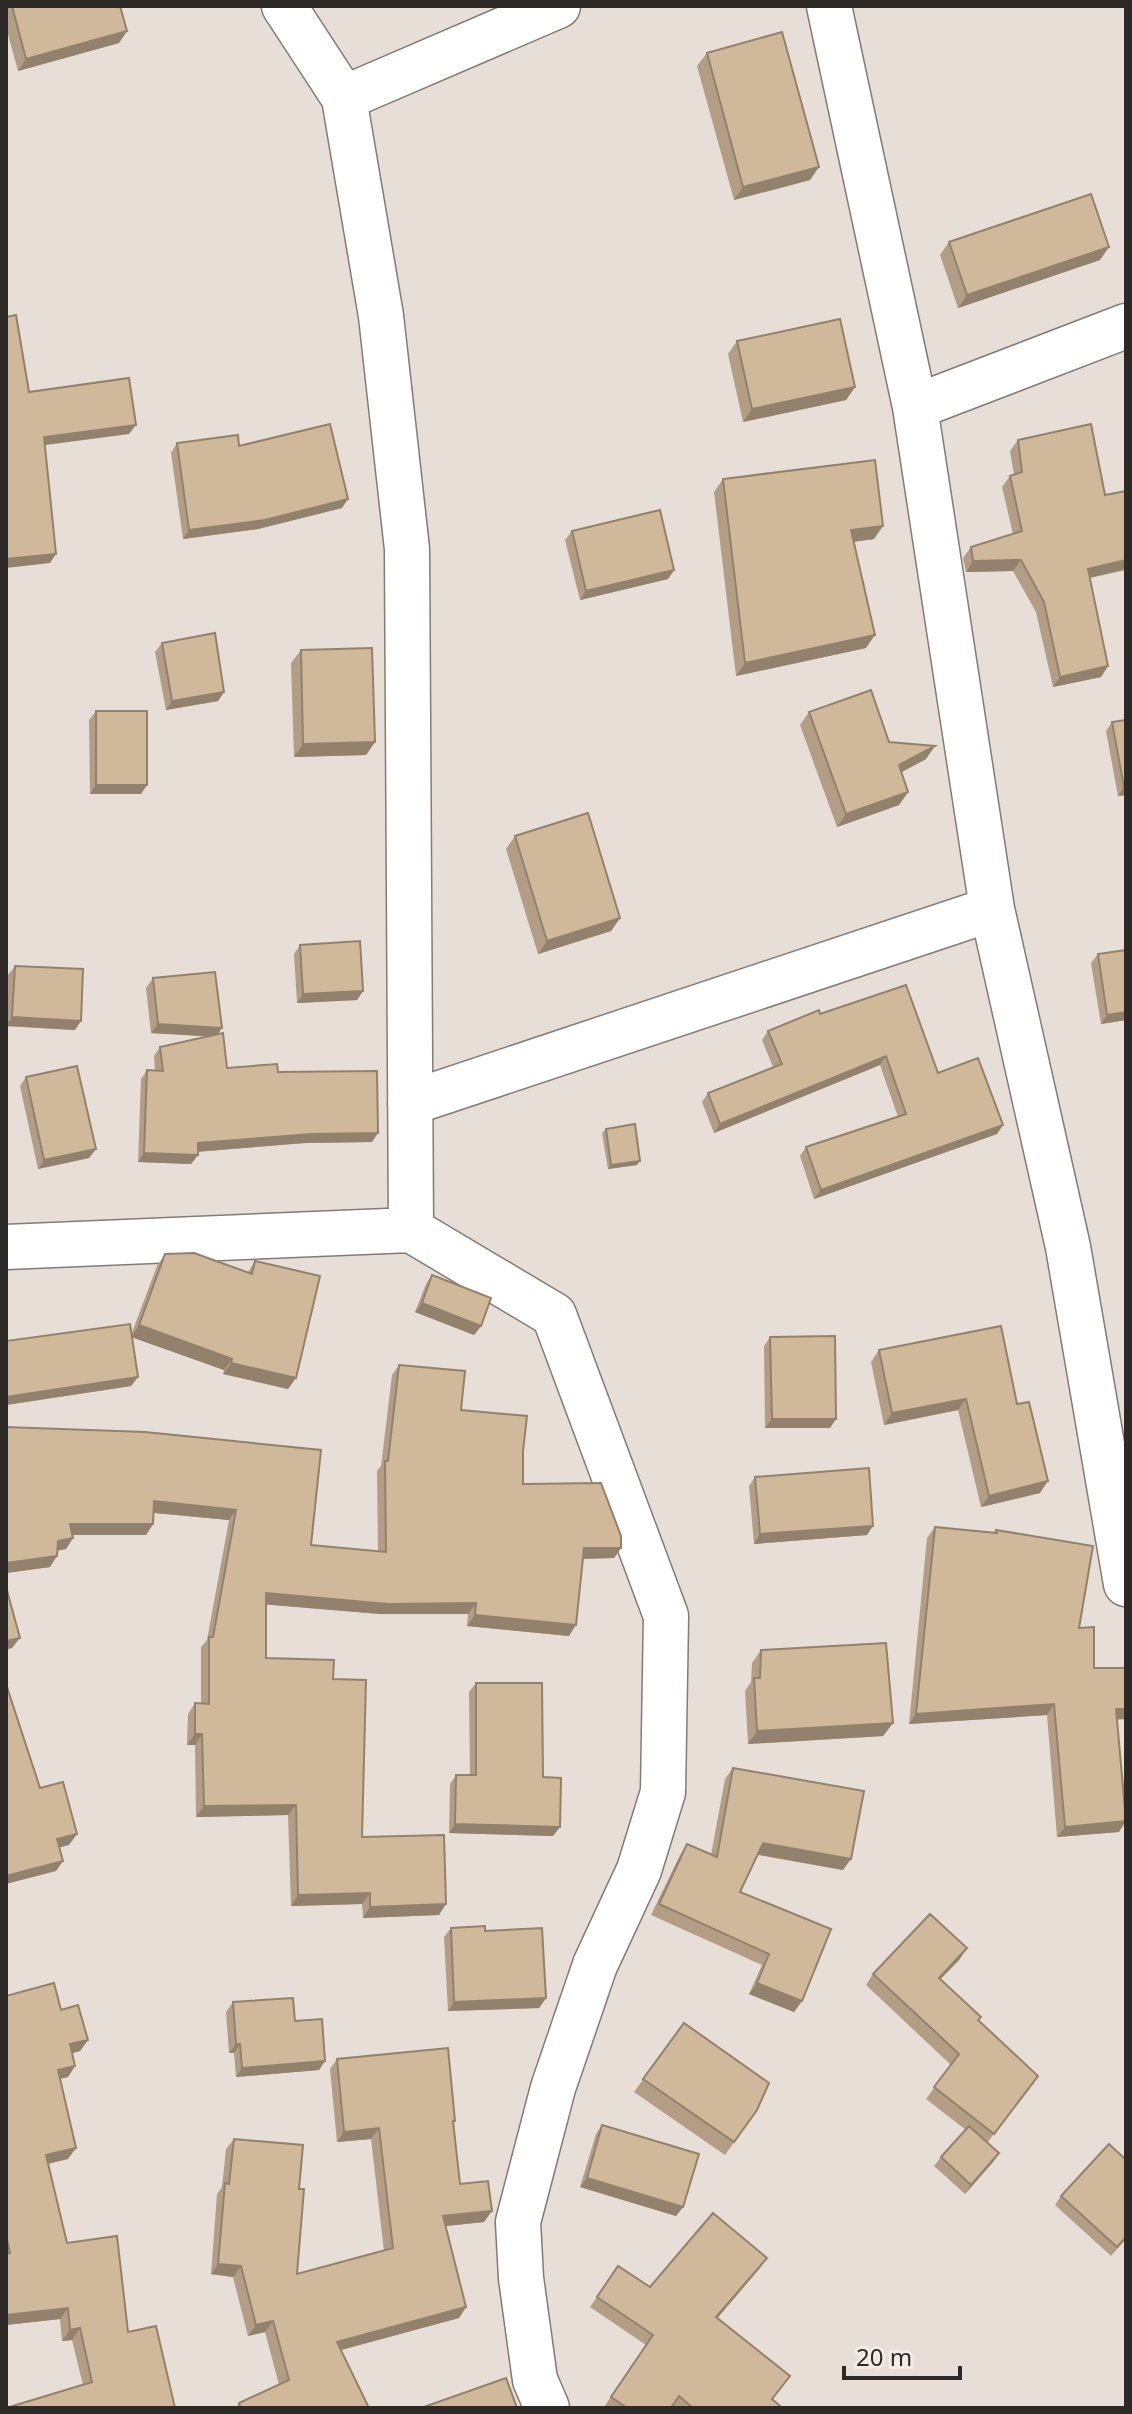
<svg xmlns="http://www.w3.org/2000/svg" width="1132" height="2414" font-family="'Noto Sans',sans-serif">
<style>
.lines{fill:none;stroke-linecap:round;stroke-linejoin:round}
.street-casing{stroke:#837c76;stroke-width:47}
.street{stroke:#fff;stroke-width:44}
.wall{fill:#b39e85}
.shaded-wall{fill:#92816c}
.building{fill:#d0b89b;stroke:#92816c;stroke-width:2}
</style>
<rect width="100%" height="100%" fill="#e6ded7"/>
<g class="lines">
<defs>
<path id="street" d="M 284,6 L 344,98 L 381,316 L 407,549 L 411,1230
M 829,6 L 915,407 L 992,909 L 1068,1247 L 1126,1584
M 344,98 L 558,6
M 915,407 L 1126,326
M 410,1103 L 992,909
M 6,1247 L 411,1230 L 554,1315 L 666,1616 L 663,1792 L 639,1870 L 595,1965 L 553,2088 L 518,2222 L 521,2278 L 535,2380 L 547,2408"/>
</defs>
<!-- street casing -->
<use href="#street" class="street-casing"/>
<!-- street -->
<use href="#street" class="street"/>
</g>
<!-- wall -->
<path class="wall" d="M 6,6 L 120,6 L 127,31 L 119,43 L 18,71 L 6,27 Z
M 707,53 L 810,180 L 734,200 L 697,66 Z
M 949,242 L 1100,260 L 958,308 L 940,255 Z
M 737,341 L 855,387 L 846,400 L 743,422 L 728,354 Z
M 1018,440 L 1105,495 L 1126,491 L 1126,570 L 1090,578 L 1108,666 L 1101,677 L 1053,687 L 1036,612 L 1013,571 L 966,572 L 963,558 L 971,547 L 1013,534 L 1002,487 L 1010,476 L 1014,475 L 1010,451 Z
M 177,443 L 239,446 L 342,508 L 258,529 L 183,539 L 171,453 Z
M 723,479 L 874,539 L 854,542 L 866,648 L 736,676 L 714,492 Z
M 572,531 L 674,570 L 668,579 L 580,600 L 565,540 Z
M 162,643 L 224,692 L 218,701 L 166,710 L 155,652 Z
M 301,650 L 375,742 L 366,755 L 294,757 L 291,663 Z
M 96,711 L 141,794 L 90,794 L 89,720 Z
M 809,712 L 889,742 L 926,759 L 902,772 L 908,792 L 899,805 L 837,827 L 800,725 Z
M 1126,720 L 1126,795 L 1118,796 L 1106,731 L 1112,722 Z
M 515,836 L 620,918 L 611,931 L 538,954 L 506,849 Z
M 300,945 L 363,991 L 357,1000 L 297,1003 L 294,954 Z
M 1098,954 L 1126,1020 L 1101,1024 L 1091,963 Z
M 15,966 L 75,1030 L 6,1026 L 8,975 Z
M 153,978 L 217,1035 L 227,1068 L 278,1072 L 372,1142 L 305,1143 L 198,1152 L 198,1155 L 191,1164 L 138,1162 L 141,1079 L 147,1070 L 155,1071 L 154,1056 L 160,1047 L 209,1036 L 151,1033 L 146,988 Z
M 820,1014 L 938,1073 L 1003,1125 L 997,1134 L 814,1199 L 800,1156 L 806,1147 L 898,1117 L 880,1065 L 714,1133 L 702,1102 L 708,1093 L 773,1067 L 762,1040 L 768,1031 Z
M 26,1077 L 96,1149 L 89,1158 L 38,1169 L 20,1086 Z
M 606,1129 L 637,1165 L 608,1169 L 602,1133 Z
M 165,1254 L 248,1272 L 255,1261 L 288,1389 L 223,1374 L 224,1370 L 132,1337 L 138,1377 L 131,1386 L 6,1405 L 6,1341 L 131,1335 L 157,1266 Z
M 432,1275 L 481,1326 L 474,1335 L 415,1312 L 426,1284 Z
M 770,1337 L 830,1428 L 765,1428 L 764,1346 Z
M 879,1350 L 1017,1404 L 1040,1493 L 981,1507 L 958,1410 L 884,1425 L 871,1362 Z
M 399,1365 L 461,1410 L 523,1451 L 523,1484 L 621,1548 L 614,1558 L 583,1559 L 569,1636 L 467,1626 L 468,1614 L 380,1614 L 266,1604 L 266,1658 L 333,1679 L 362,1837 L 439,1915 L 363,1918 L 362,1904 L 291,1906 L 288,1815 L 196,1817 L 195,1745 L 187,1745 L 188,1714 L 195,1703 L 201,1704 L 201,1647 L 207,1640 L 229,1520 L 153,1513 L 153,1524 L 146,1535 L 72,1535 L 73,1538 L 66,1549 L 58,1550 L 50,1567 L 6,1573 L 6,1427 L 145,1432 L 311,1545 L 378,1551 L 377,1471 L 381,1466 L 392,1375 Z
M 755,1477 L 867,1535 L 754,1544 L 749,1486 Z
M 935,1527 L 993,1533 L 996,1530 L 1079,1628 L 1094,1668 L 1126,1668 L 1126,1719 L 1117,1719 L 1119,1832 L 1057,1837 L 1047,1715 L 909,1724 L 927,1538 Z
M 761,1650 L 893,1723 L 883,1736 L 748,1744 L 745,1691 L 751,1682 L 752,1663 Z
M 476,1683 L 543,1777 L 553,1836 L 449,1833 L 450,1784 L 456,1775 L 470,1775 L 469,1692 Z
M 733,1768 L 843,1870 L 758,1855 L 740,1892 L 802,2001 L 794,2012 L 749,1994 L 762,1965 L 651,1915 L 680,1855 L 687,1844 L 711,1855 L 725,1779 Z
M 451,1928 L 485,1931 L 546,1998 L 539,2008 L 448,2011 L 444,1937 Z
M 967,1948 L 959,1960 L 940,1979 L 978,2020 L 1038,2076 L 987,2143 L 999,2153 L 993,2162 L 965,2194 L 934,2166 L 941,2157 L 966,2130 L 926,2099 L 951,2065 L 866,1985 L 873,1974 Z
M 6,1996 L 61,2010 L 88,2040 L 80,2051 L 72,2053 L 75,2066 L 68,2077 L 60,2079 L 68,2159 L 48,2164 L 67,2243 L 128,2332 L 175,2408 L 83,2385 L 72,2340 L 62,2341 L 60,2319 L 6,2325 Z
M 233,2002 L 295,2021 L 325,2061 L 319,2070 L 236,2077 L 234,2053 L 229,2053 L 226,2012 Z
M 684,2023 L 757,2110 L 725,2155 L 634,2092 Z
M 337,2059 L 453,2124 L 460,2184 L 484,2222 L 446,2226 L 466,2307 L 459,2318 L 341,2350 L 369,2408 L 236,2408 L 239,2403 L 279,2385 L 265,2332 L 248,2336 L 233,2277 L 211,2274 L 217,2194 L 222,2187 L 226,2149 L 234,2139 L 299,2189 L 297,2274 L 384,2251 L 371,2139 L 337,2142 L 330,2069 Z
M 602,2125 L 683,2207 L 676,2216 L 580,2187 L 596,2134 Z
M 1061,2196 L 1126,2239 L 1111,2256 L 1055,2205 Z
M 767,2258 L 717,2318 L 783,2386 L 772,2400 L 779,2408 L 604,2407 L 646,2345 L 590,2307 L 618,2266 L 650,2287 Z"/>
<!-- shaded-wall -->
<path class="shaded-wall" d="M 127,31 L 119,43 L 18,71 L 26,59 Z
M 819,167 L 810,180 L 734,200 L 743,187 Z
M 1109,247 L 1100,260 L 958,308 L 967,295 Z
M 855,387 L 846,400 L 743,422 L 752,409 Z
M 136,425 L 129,434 L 38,446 L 44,437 Z
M 348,499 L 342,508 L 258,529 L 183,539 L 189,530 Z
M 883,526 L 874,539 L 842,543 L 851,530 Z
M 56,554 L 50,563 L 6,568 L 6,559 Z
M 1021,560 L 1013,571 L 966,572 L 973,561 Z
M 1126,560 L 1126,569 L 1080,580 L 1088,569 Z
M 674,570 L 668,579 L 580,600 L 586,591 Z
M 875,635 L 866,648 L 736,676 L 745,663 Z
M 1108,666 L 1101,677 L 1053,687 L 1060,677 Z
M 224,692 L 218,701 L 166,710 L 172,701 Z
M 375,742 L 366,755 L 294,757 L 303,744 Z
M 935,746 L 926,759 L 890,778 L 899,765 Z
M 96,785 L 147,785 L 141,794 L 90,794 Z
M 1124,787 L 1126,787 L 1126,795 L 1118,796 Z
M 908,792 L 899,805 L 837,827 L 846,814 Z
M 620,918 L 611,931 L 538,954 L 547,941 Z
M 363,991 L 357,1000 L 297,1003 L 303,994 Z
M 1126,1012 L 1126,1020 L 1101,1024 L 1107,1015 Z
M 12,1017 L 81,1021 L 75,1030 L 6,1026 Z
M 158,1024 L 222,1028 L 216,1037 L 151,1033 Z
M 886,1056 L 880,1065 L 714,1133 L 720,1124 Z
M 1003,1125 L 997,1134 L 814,1199 L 821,1190 Z
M 378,1133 L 372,1142 L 305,1143 L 192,1152 L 198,1143 L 312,1134 Z
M 96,1149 L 89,1158 L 38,1169 L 44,1160 Z
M 144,1153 L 198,1155 L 191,1164 L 138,1162 Z
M 640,1161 L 637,1165 L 608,1169 L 611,1165 Z
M 422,1303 L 481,1326 L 474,1335 L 415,1312 Z
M 139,1325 L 232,1359 L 224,1370 L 131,1337 Z
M 231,1363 L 296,1378 L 288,1389 L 223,1374 Z
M 138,1377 L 131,1386 L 6,1405 L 6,1397 Z
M 966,1399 L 958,1410 L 884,1425 L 892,1413 Z
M 772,1419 L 836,1419 L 830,1428 L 765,1428 Z
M 1048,1481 L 1040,1493 L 981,1507 L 989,1496 Z
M 154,1501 L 236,1510 L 229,1520 L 146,1512 Z
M 70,1524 L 153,1524 L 146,1535 L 63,1535 Z
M 873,1526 L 867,1535 L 754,1544 L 760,1534 Z
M 73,1538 L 66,1549 L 51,1552 L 58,1541 Z
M 584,1548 L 621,1548 L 614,1558 L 576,1559 Z
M 57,1556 L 50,1567 L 6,1573 L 6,1563 Z
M 266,1593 L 476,1603 L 468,1614 L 380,1614 L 259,1604 Z
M 475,1615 L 576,1625 L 569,1636 L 467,1626 Z
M 20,1638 L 12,1648 L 6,1650 L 6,1641 Z
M 1054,1704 L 1047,1715 L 909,1724 L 916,1714 Z
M 1116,1709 L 1126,1709 L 1126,1719 L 1109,1720 Z
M 893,1723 L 883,1736 L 748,1744 L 757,1731 Z
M 195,1734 L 202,1734 L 195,1745 L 187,1745 Z
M 296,1805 L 288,1815 L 196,1817 L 204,1806 Z
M 1126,1821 L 1119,1832 L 1057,1837 L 1065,1827 Z
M 455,1824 L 560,1827 L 553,1836 L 449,1833 Z
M 77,1834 L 69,1845 L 50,1850 L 57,1839 Z
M 763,1843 L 851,1859 L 843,1870 L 755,1854 Z
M 63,1861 L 56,1871 L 6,1884 L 6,1876 Z
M 370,1893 L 362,1904 L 291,1906 L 298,1895 Z
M 446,1904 L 439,1915 L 363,1918 L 370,1907 Z
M 967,1948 L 959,1960 L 931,1989 L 939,1978 Z
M 757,1983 L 802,2001 L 794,2012 L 749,1994 Z
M 546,1998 L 539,2008 L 448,2011 L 454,2002 Z
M 88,2040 L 80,2051 L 62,2056 L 70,2044 Z
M 236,2044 L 240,2044 L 234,2053 L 229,2053 Z
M 325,2061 L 319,2070 L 236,2077 L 242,2068 Z
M 75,2066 L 68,2077 L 50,2081 L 58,2070 Z
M 379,2128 L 371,2139 L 337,2142 L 344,2132 Z
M 76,2148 L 68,2159 L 38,2166 L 46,2155 Z
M 999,2153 L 993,2162 L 965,2194 L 971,2185 Z
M 587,2178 L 683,2207 L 676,2216 L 580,2187 Z
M 492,2211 L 484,2222 L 436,2227 L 443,2216 Z
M 767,2258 L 760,2268 L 709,2328 L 716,2317 Z
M 218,2264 L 241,2266 L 233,2277 L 211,2274 Z
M 466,2307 L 459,2318 L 330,2353 L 337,2342 Z
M 68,2308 L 60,2319 L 6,2325 L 6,2315 Z
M 273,2321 L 265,2332 L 248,2336 L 256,2325 Z
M 80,2328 L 72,2340 L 62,2341 L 70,2330 Z"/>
<!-- building -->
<path class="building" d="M 12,6 L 120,6 L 127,31 L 26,59 Z
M 782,32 L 819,167 L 743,187 L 707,53 Z
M 1091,194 L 1109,247 L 967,295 L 949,242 Z
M 16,315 L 29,392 L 129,378 L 136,425 L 44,437 L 56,554 L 6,559 L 6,317 Z
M 840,319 L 855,387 L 752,409 L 737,341 Z
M 330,424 L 348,499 L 265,520 L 189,530 L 177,443 L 238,435 L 239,446 Z
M 1091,424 L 1105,495 L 1126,491 L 1126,560 L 1088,569 L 1108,666 L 1060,677 L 1044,602 L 1021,560 L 973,561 L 971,547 L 1022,531 L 1010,476 L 1022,472 L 1018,440 Z
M 875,460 L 883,526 L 851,530 L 875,635 L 745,663 L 723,479 Z
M 660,510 L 674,570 L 586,591 L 572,531 Z
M 215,633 L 224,692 L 172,701 L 162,643 Z
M 372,648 L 375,742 L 303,744 L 301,650 Z
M 871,690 L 889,742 L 935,746 L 899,765 L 908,792 L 846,814 L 809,712 Z
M 96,711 L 147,711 L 147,785 L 96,785 Z
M 1126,720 L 1126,787 L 1124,787 L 1112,722 Z
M 588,813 L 620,918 L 547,941 L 515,836 Z
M 360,941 L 363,991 L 303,994 L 300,945 Z
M 1126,950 L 1126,1012 L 1107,1015 L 1098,954 Z
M 15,966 L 83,969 L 81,1021 L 12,1017 Z
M 215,972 L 222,1028 L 158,1024 L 153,978 Z
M 906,985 L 938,1073 L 978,1058 L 1003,1125 L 821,1190 L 806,1147 L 906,1114 L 886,1056 L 720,1124 L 708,1093 L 782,1064 L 768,1031 L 819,1010 L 820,1014 Z
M 223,1033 L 227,1068 L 277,1064 L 278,1072 L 377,1071 L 378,1133 L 312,1134 L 198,1143 L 198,1155 L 144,1153 L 147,1070 L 163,1071 L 160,1047 Z
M 77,1066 L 96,1149 L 44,1160 L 26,1077 Z
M 635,1124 L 640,1161 L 611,1165 L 606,1129 Z
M 194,1253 L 252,1274 L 255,1261 L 320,1276 L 296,1378 L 231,1363 L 232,1359 L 139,1325 L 165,1254 Z
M 432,1275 L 491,1298 L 481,1326 L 422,1303 Z
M 130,1324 L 138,1377 L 6,1397 L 6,1341 Z
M 1001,1326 L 1017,1404 L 1029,1402 L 1048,1481 L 989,1496 L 966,1399 L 892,1413 L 879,1350 Z
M 835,1336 L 836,1419 L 772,1419 L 770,1337 Z
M 399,1365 L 465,1371 L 461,1410 L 527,1416 L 523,1451 L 523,1484 L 601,1483 L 621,1536 L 621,1548 L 584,1548 L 576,1625 L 475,1615 L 476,1603 L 388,1604 L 266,1593 L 266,1658 L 334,1660 L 333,1679 L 366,1680 L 362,1837 L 444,1835 L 446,1904 L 370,1907 L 370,1893 L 298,1895 L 296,1805 L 204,1806 L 202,1734 L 195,1734 L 195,1703 L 209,1704 L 209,1637 L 213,1637 L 236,1510 L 154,1501 L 153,1524 L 70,1524 L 73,1538 L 58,1541 L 57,1556 L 6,1563 L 6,1427 L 145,1432 L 321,1450 L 311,1545 L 386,1552 L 385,1461 L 388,1461 Z
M 869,1468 L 873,1526 L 760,1534 L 755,1477 Z
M 935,1527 L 997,1533 L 996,1530 L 1093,1546 L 1079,1628 L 1094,1627 L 1094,1668 L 1126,1668 L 1126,1709 L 1116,1709 L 1126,1821 L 1065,1827 L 1054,1704 L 916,1714 Z
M 6,1587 L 20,1638 L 6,1641 Z
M 886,1643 L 893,1723 L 757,1731 L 754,1678 L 760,1678 L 761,1650 Z
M 476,1683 L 542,1683 L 543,1777 L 561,1778 L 560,1827 L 455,1824 L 456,1775 L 476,1775 Z
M 6,1684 L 40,1788 L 63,1782 L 77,1834 L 57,1839 L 63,1861 L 6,1876 Z
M 733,1768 L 864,1791 L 851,1859 L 763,1843 L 740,1892 L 831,1929 L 802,2001 L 757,1983 L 769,1954 L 659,1904 L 687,1844 L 717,1857 Z
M 930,1914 L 967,1948 L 939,1978 L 981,2017 L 978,2020 L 1038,2076 L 994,2134 L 934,2087 L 959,2054 L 873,1974 Z
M 485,1926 L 485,1931 L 542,1928 L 546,1998 L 454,2002 L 451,1928 Z
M 54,1983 L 61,2010 L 78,2005 L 88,2040 L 70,2044 L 75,2066 L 58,2070 L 76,2148 L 46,2155 L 67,2243 L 117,2236 L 128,2332 L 156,2326 L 175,2408 L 6,2408 L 92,2382 L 80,2328 L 70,2330 L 68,2308 L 6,2315 L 6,2254 L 10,2253 L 6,2235 L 6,1996 Z
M 293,1998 L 295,2021 L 322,2019 L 325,2061 L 242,2068 L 240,2044 L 236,2044 L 233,2002 Z
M 684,2023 L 769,2083 L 757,2110 L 734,2142 L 643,2079 Z
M 448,2048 L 455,2121 L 453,2121 L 460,2184 L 488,2181 L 492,2211 L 443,2216 L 466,2307 L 337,2342 L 369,2408 L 241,2408 L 239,2403 L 289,2380 L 273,2321 L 256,2325 L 241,2266 L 218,2264 L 225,2183 L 229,2184 L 234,2139 L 303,2145 L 299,2189 L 304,2189 L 297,2274 L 393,2248 L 379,2128 L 344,2132 L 337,2059 Z
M 602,2125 L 699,2154 L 683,2207 L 587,2178 Z
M 969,2126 L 999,2153 L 971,2185 L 941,2157 Z
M 1109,2144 L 1126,2160 L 1126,2237 L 1117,2247 L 1061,2196 Z
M 713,2213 L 767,2258 L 716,2317 L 790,2376 L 772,2399 L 780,2406 L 779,2408 L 693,2408 L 679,2396 L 671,2408 L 627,2408 L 611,2397 L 653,2335 L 597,2297 L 618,2266 L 650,2287 Z
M 506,2378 L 517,2408 L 421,2408 Z"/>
<!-- border -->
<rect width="1132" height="2414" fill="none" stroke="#2c2926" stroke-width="16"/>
<!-- scale -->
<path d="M844 2366v12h116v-12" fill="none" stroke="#2c2926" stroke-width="4"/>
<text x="856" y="2366" font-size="24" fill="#2c2926" stroke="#f3ebe4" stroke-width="6" paint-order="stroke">20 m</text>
</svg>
